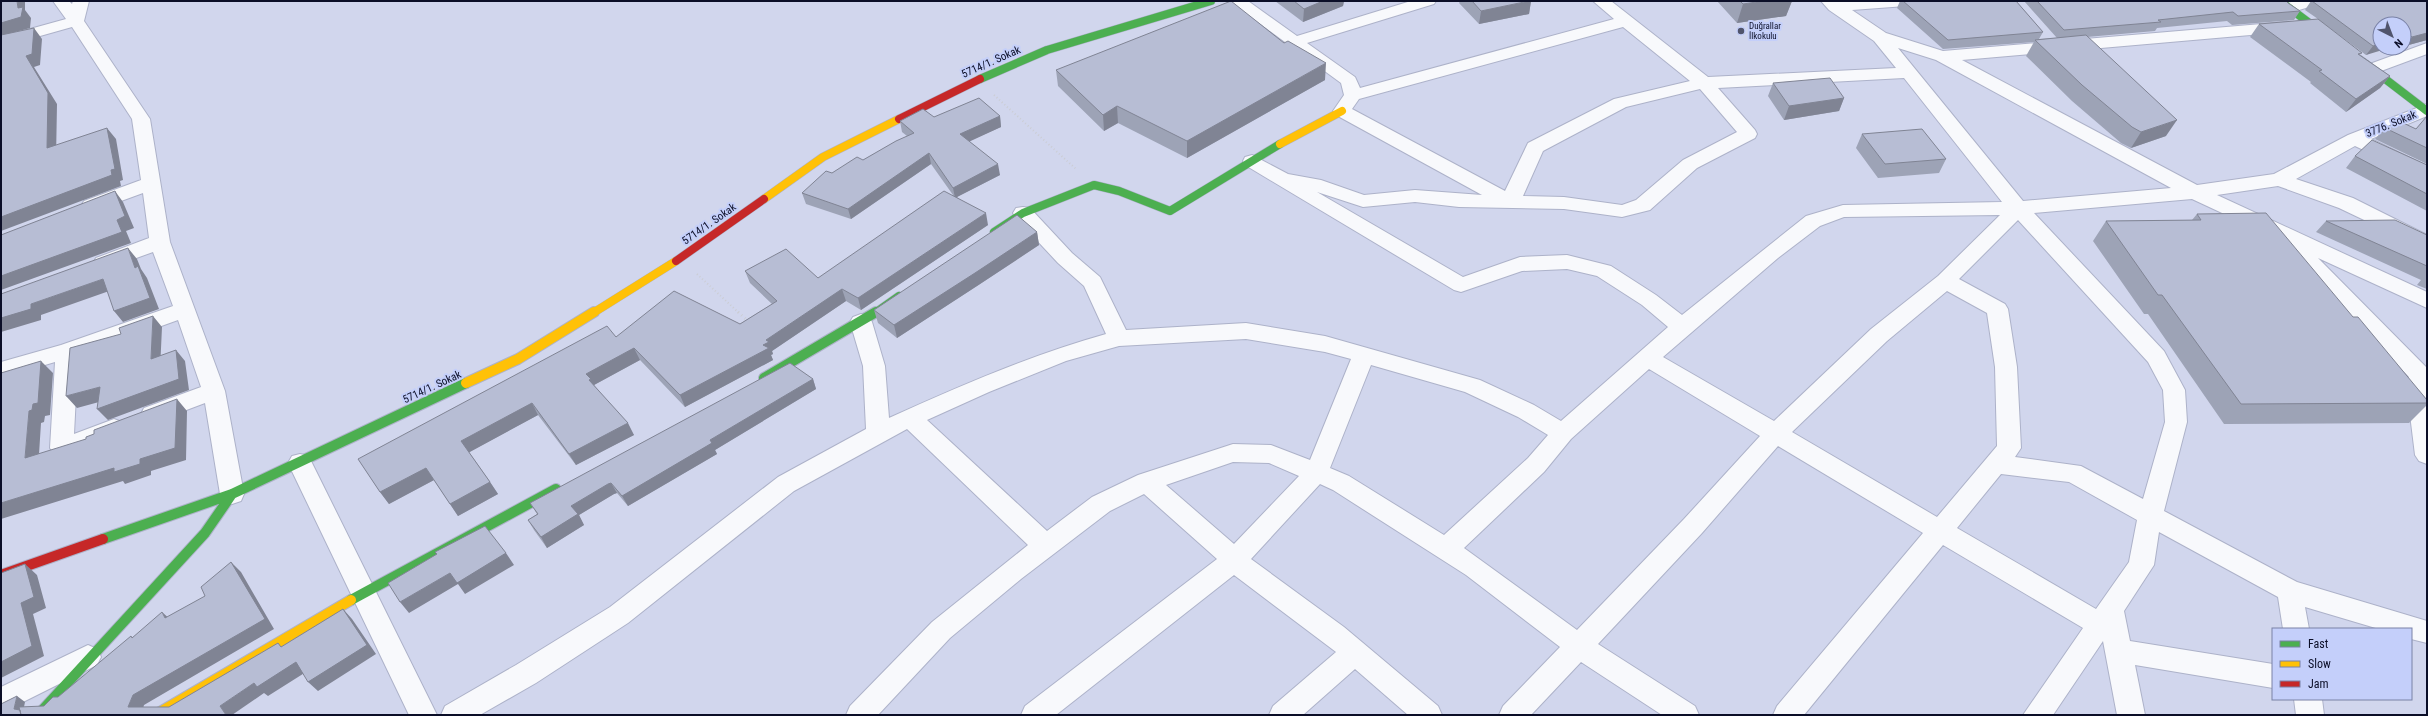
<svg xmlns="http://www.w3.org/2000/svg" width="2428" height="716" font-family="'Roboto Condensed',sans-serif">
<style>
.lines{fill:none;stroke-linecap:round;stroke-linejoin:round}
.street-casing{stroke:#adb2c9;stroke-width:2}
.fast-far1-casing{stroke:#adb2c9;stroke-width:9}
.fast-casing{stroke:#adb2c9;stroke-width:12}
.slow-far1-casing{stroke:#adb2c9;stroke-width:9}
.slow-casing{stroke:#adb2c9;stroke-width:12}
.jam-far1-casing{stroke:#adb2c9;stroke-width:9}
.jam-casing{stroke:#adb2c9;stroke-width:12}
.path-far1{stroke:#cbcdd4;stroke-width:2;stroke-dasharray:1 2.5;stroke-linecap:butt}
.path{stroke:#cbcdd4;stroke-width:3;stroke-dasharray:1 3.5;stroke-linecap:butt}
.street{fill:#f8f9fc;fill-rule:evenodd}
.fast-far1{stroke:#4caf50;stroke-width:8}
.fast{stroke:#4caf50;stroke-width:10}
.slow-far1{stroke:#ffc107;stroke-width:8}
.slow{stroke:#ffc107;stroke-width:10}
.jam-far1{stroke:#c62828;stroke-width:8}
.jam{stroke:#c62828;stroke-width:10}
.wall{fill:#9da3b6}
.shaded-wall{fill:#808494}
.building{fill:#b7bdd4;stroke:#808494}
.poi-dot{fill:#50546c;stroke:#c4cffa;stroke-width:1.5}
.labels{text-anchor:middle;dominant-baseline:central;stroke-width:4;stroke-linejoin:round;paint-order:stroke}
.far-poi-label{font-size:9px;fill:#0b0e27;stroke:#c4cffa;text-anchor:start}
.street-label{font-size:11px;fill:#0b0e27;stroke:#c4cffa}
</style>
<rect width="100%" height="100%" fill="#d1d6ed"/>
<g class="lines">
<defs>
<path id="street" d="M 53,1 L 69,1 L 72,4 L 73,1 L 89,1 L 84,21 L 150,119 L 170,242 L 225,391 L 244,494 L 241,501 L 232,504 L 223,501 L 220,494 L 205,403 L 152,423 L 144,420 L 141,414 L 144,408 L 201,387 L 178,320 L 78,356 L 74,434 L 114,419 L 122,422 L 126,428 L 122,434 L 70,454 L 62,457 L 54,454 L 50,448 L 55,362 L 1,378 L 1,362 L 61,345 L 173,306 L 153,252 L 103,270 L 96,268 L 93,263 L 96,258 L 149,238 L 143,193 L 91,212 L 84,211 L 81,206 L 84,201 L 141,180 L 132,119 L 72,27 L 1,47 L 1,37 L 66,19 Z
M 1229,1 L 1248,1 L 1297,36 L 1411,1 L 1436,1 L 1434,4 L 1307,43 L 1355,77 L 1360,88 L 1614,19 L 1593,1 L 1611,1 L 1708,77 L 1896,68 L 1874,41 L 1829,10 L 1821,1 L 1914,1 L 1912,4 L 1906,6 L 1852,10 L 1886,33 L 1943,51 L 2285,22 L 2291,23 L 2293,27 L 2291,31 L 2285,32 L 1962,60 L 2197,185 L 2274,174 L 2348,135 L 2427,104 L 2427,116 L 2371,139 L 2427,166 L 2427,180 L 2355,146 L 2296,179 L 2353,198 L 2427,235 L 2427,250 L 2339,208 L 2278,186 L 2217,195 L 2427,292 L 2427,308 L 2318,258 L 2427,368 L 2427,464 L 2419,461 L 2415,455 L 2406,382 L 2409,377 L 2281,245 L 2278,239 L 2192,199 L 2034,213 L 2164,351 L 2185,390 L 2187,422 L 2164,511 L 2297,582 L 2427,621 L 2427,643 L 2411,639 L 2411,629 L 2379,629 L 2305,607 L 2309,629 L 2283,629 L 2278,597 L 2159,532 L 2154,565 L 2124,611 L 2130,641 L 2273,664 L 2273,688 L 2135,665 L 2145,715 L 2117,715 L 2103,641 L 2053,715 L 2023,715 L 2083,628 L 1943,545 L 1804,715 L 1773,715 L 1777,706 L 1923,533 L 1778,446 L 1702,533 L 1598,644 L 1695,706 L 1699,715 L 1662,715 L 1581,662 L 1531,715 L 1499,715 L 1503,706 L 1560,647 L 1466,575 L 1333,490 L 1320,484 L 1251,559 L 1344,627 L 1438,706 L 1442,715 L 1408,715 L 1355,669 L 1303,715 L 1269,715 L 1273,706 L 1336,652 L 1234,575 L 1056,715 L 1021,715 L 1025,706 L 1217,559 L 1144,494 L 1110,511 L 1021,579 L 950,638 L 878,715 L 846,715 L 850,706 L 932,622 L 1028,545 L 907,429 L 794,491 L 628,623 L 536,683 L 480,715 L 441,715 L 445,706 L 516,665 L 610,607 L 778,477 L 866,429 L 863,366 L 850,322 L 853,317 L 861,314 L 869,317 L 872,322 L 885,366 L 889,418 C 960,386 1031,355 1106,334 L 1084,286 L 1058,263 L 1016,218 L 1013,213 L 1016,208 L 1023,207 L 1030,208 L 1072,253 L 1100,277 L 1126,330 L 1246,323 L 1325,336 L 1480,380 L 1534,405 L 1561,421 L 1668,327 L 1642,305 L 1597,276 L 1567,269 L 1522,271 L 1461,292 L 1454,290 L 1245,165 L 1243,161 L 1245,157 L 1252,155 L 1288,174 L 1321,180 L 1364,195 L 1415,190 L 1482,195 L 1336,115 L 1333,111 L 1344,95 L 1341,83 ZM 1623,27 L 1690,81 L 1614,99 L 1528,143 L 1505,191 L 1352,109 L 1359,99 ZM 1898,48 L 1936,60 L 2171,188 L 2023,201 ZM 1904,78 L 2002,202 L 1843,205 L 1806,216 L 1682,315 L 1656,295 L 1611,266 L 1567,255 L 1520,257 L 1463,277 L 1317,192 L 1363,207 L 1415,202 L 1459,207 L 1564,209 L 1622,217 L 1650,210 L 1697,168 L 1755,138 L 1757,134 L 1755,130 L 1718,88 ZM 1700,89 L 1737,132 L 1683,160 L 1636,200 L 1622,205 L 1564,197 L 1523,196 L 1543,151 L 1626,107 ZM 2000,215 L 1938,276 L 1871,329 L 1774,421 L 1663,357 L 1778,258 L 1820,226 L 1844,217 ZM 2018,220 L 2148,362 L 2163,390 L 2165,422 L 2143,499 L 2081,466 L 2015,457 L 2021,448 L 2017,367 L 2008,309 L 2005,304 L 1959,279 ZM 1947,291 L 1987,313 L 1995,367 L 1997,446 L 1937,517 L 1792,432 L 1887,341 ZM 1246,339 L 1325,352 L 1351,359 L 1310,460 L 1271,445 L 1233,444 L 1138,475 L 1092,497 L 1047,531 L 927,420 L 989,392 L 1066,361 L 1119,346 ZM 1371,365 L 1465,392 L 1518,417 L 1548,435 L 1528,458 L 1444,535 L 1349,476 L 1330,468 ZM 1649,369 L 1760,436 L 1684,519 L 1577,630 L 1464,548 L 1544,472 L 1571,439 ZM 1233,462 L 1269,463 L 1299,476 L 1234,544 L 1166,485 ZM 2001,474 L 2069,482 L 2137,520 L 2129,562 L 2096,609 L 1957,528 Z
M 2295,1 L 2321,1 L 2319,4 L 2289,13 L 2283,12 L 2281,8 L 2283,4 Z
M 2427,43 L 2427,54 L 2373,74 L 2367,73 L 2364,69 L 2367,65 Z
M 300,454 L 308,456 L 312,463 L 437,715 L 409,715 L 288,463 L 292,456 Z
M 88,645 L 97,649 L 101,657 L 97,665 L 1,713 L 1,687 Z
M 2294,699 L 2322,699 L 2324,715 L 2296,715 Z"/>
<path id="fast-far1" d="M 2280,1 L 2328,37
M 2363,62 L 2427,111
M 980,79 L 1047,50 L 1211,1
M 994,232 L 1023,213 L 1094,185 L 1119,191 L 1170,211 L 1280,144
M 875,313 L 899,296"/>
<path id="fast" d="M 764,378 L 876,312
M 103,539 L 232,494 L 466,383
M 351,600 L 556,489
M 38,715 L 205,533 L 232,494"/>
<path id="slow-far1" d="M 1280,144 L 1342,111
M 764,199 L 823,157 L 899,119
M 593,313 L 676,261"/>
<path id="slow" d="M 466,383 L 518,359 L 594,312
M 155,715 L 351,600"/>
<path id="jam-far1" d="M 899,119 L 980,79
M 676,261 L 764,199"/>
<path id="jam" d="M 1,575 L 103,539"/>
</defs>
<!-- street casing -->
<use href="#street" class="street-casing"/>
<!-- fast-far1 casing -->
<use href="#fast-far1" class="fast-far1-casing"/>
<!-- fast casing -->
<use href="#fast" class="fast-casing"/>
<!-- slow-far1 casing -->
<use href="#slow-far1" class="slow-far1-casing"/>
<!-- slow casing -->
<use href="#slow" class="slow-casing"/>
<!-- jam-far1 casing -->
<use href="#jam-far1" class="jam-far1-casing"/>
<!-- jam casing -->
<use href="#jam" class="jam-casing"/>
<!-- path-far1 -->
<path class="path-far1" d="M 994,95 L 1076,169
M 697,274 L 739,313"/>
<!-- path -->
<path class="path" d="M 738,312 L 749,322"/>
<!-- street -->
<use href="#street" class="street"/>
<!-- fast-far1 -->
<use href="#fast-far1" class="fast-far1"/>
<!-- fast -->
<use href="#fast" class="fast"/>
<!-- slow-far1 -->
<use href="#slow-far1" class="slow-far1"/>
<!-- slow -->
<use href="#slow" class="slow"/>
<!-- jam-far1 -->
<use href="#jam-far1" class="jam-far1"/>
<!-- jam -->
<use href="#jam" class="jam"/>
</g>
<!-- wall -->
<path class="wall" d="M 1275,1 L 1344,1 L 1343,6 L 1303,22 Z
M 1460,1 L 1531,1 L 1529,14 L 1479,24 L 1459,3 Z
M 1717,1 L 1792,1 L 1786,16 L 1737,23 Z
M 1900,1 L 2016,1 L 2043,32 L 2039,39 L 2057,38 L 2024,1 L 2286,1 L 2288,3 L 2300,11 L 2294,20 L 2232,25 L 2227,21 L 2157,28 L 2155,31 L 2087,37 L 2166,136 L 2131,148 L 2121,143 L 2072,101 L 2026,56 L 2034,42 L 1943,49 L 1897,8 Z
M 2311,1 L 2427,1 L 2427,40 L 2405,46 L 2404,46 L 2404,24 L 2380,48 L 2366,55 L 2320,21 L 2361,55 L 2390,76 L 2380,88 L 2346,112 L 2310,83 L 2311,82 L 2250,37 L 2259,24 L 2318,19 L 2305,10 Z
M 1056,70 L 1325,80 L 1187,158 L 1118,123 L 1104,131 L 1058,86 Z
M 1773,83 L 1844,98 L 1839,111 L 1784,120 L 1768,96 Z
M 1000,116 L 1001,127 L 969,141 L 1000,175 L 957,197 L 988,225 L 861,310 L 846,301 L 772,351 L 773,354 L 771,355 L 773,360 L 685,407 L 640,360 L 594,385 L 634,435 L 576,465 L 538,415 L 469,452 L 490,482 L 498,494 L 458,516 L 434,480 L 389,504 L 380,492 L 616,337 L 740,324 L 772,304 L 750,283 L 745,271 L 818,278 L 953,195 L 931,164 L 851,219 L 806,204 L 802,193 L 832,173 L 863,160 L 907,136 L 902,132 L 900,121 L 934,117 Z
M 2427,116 L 2427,164 L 2375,139 L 2385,128 L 2416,129 Z
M 1862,134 L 1946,159 L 1939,173 L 1878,178 L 1856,148 Z
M 2355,156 L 2427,165 L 2427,211 L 2346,168 Z
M 2197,214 L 2353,317 L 2427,400 L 2427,405 L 2409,423 L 2224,424 L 2148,314 L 2144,314 L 2093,241 L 2106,221 L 2192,220 Z
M 2326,221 L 2427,235 L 2427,289 L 2417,285 L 2421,280 L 2316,232 Z
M 1037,232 L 1039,245 L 977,286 L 897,338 L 878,323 L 874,310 Z
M 813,379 L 816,389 L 715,450 L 717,454 L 628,506 L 617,493 L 614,494 L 579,515 L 584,525 L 547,548 L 534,530 L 528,520 L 537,514 L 530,503 Z"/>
<!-- shaded-wall -->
<path class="shaded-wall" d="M 17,1 L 25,1 L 25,10 L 31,18 L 30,28 L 1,36 L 1,23 L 18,8 Z
M 1323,1 L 1344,1 L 1343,6 L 1303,22 L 1304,9 Z
M 1529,1 L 1531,1 L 1529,14 L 1479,24 L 1481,11 Z
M 1763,1 L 1792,1 L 1786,16 L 1737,23 L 1743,4 Z
M 34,28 L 42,39 L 40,65 L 34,67 L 57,104 L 56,159 L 47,148 L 26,56 Z
M 2427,33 L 2427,40 L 2405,46 L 2412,37 Z
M 2409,35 L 2404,41 L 2404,36 Z
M 2380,44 L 2380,48 L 2389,48 L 2366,55 L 2373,46 Z
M 1326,63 L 1325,80 L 1187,158 L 1187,141 Z
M 2390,76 L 2380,88 L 2346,112 L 2356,99 Z
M 1844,98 L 1839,111 L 1784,120 L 1789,106 Z
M 1117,106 L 1118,123 L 1104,131 L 1103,115 Z
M 1000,116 L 1001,127 L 962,145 L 960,134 Z
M 2177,120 L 2166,136 L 2131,148 L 2141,132 Z
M 107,128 L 116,139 L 123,180 L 120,181 L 121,186 L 1,231 L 1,217 Z
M 929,153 L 931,164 L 851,219 L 848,209 Z
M 998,164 L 1000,175 L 955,198 L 953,188 Z
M 115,191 L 123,202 L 134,228 L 126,231 L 131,243 L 1,290 L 1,276 L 117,220 Z
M 986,213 L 988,225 L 861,310 L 858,298 Z
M 1037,232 L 1039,245 L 977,286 L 897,338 L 894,325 Z
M 128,248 L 137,259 L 141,269 L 147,278 L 159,309 L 123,322 L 114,311 L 135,268 Z
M 103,279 L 112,290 L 41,315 L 41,320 L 1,332 L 1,318 L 31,304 Z
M 842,289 L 846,301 L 772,351 L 773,354 L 771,355 L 773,360 L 685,407 L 680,395 L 763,345 L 766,340 Z
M 153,316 L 162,327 L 160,370 L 151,359 Z
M 634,348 L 640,360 L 594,385 L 595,392 L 586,374 Z
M 176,350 L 185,361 L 189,390 L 108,420 L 97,409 Z
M 41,361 L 53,373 L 50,415 L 45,416 L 44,422 L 41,423 L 38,470 L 25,458 L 29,411 Z
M 813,379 L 816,389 L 715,450 L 717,454 L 628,506 L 622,496 L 710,440 Z
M 100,387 L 110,399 L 77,408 L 66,396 Z
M 177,399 L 187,411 L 186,460 L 151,471 L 151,475 L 125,484 L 123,481 L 1,519 L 1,503 L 140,459 Z
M 532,403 L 538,415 L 468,453 L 461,441 Z
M 628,423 L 634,435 L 576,465 L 569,454 Z
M 426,468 L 434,480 L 389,504 L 380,492 Z
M 490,482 L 498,494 L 458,516 L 450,504 Z
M 611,483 L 617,493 L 614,494 L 579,515 L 584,525 L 547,548 L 541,537 L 571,506 L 608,484 Z
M 506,553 L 514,565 L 465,594 L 458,584 L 409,613 L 400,602 L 450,573 Z
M 231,562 L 241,572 L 274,629 L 144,705 L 141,715 L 128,707 L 133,695 Z
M 25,564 L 37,575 L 46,608 L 33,614 L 44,656 L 1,678 L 1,662 L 21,603 Z
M 343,609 L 352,619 L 376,654 L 318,691 L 308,682 Z
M 162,612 L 173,622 L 165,618 Z
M 296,662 L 306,672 L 268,696 L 264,693 L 232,715 L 226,715 L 220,706 L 254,683 Z
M 17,696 L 25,702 L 23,712 L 14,709 Z"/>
<!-- building -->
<path class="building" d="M 1,1 L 17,1 L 18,8 L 23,7 L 21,17 L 1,23 Z
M 1231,1 L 1284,43 L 1288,41 L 1326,63 L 1187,141 L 1117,106 L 1103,115 L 1056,70 Z
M 1294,1 L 1323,1 L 1304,9 Z
M 1472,1 L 1529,1 L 1481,11 Z
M 1740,1 L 1763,1 L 1743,4 Z
M 1903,1 L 2016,1 L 2043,32 L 1948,40 Z
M 2037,1 L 2286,1 L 2288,3 L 2300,11 L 2238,16 L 2233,12 L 2158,20 L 2161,22 L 2064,30 Z
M 2312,1 L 2427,1 L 2427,33 L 2412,37 L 2409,35 L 2404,36 L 2404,24 L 2380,24 L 2380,44 L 2373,46 Z
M 2318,19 L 2362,53 L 2358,54 L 2390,76 L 2356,99 L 2319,71 L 2322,70 L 2259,24 Z
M 34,28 L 32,54 L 26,56 L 48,93 L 47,148 L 107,128 L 115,169 L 111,170 L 112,175 L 1,217 L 1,35 Z
M 2086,35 L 2177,120 L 2141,132 L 2132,127 L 2082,85 L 2035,40 Z
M 1830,78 L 1844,98 L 1789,106 L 1773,83 Z
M 979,98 L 1000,116 L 960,134 L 998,164 L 953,188 L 929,153 L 848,209 L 802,193 L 826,171 L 832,173 L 857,157 L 863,160 L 896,141 L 914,133 L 900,121 L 923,109 L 934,117 Z
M 2427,116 L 2427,148 L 2385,128 L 2399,121 L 2416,129 Z
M 1922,129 L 1946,159 L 1885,164 L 1862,134 Z
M 2372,140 L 2427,165 L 2427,194 L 2355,156 Z
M 115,191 L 125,216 L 117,220 L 122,232 L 1,276 L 1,235 Z
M 944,191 L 986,213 L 858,298 L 842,289 L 766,340 L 769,342 L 763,345 L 769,348 L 680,395 L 634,348 L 586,374 L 591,379 L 589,380 L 628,423 L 569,454 L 532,403 L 461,441 L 490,482 L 450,504 L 426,468 L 380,492 L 358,459 L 607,326 L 616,337 L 674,291 L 740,324 L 777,301 L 745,271 L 786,249 L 818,278 Z
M 2266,213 L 2353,317 L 2358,317 L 2427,400 L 2427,403 L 2241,404 L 2162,295 L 2158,295 L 2106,221 L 2201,220 L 2197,214 Z
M 1017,215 L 1037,232 L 975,273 L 894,325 L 874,310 Z
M 2395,220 L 2427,235 L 2427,266 L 2326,221 Z
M 128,248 L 135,268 L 138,266 L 150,298 L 114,311 L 103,279 L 31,304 L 31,309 L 1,318 L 1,294 Z
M 153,316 L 151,359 L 176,350 L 179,379 L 97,409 L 100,387 L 66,396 L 70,348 L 121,334 L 119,328 Z
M 41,361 L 38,403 L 33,404 L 32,410 L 29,411 L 25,458 L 86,439 L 86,437 L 94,434 L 94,430 L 177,399 L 175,448 L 140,459 L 140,464 L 114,472 L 114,468 L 1,503 L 1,373 Z
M 790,363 L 813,379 L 710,440 L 712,443 L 622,496 L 611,483 L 608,484 L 571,506 L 578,514 L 541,537 L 528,520 L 538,514 L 530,503 Z
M 485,526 L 506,553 L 457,583 L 450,573 L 400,602 L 388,583 L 437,554 L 435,552 Z
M 231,562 L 265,619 L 133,695 L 128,707 L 169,707 L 278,643 L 281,647 L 343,609 L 367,645 L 308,682 L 296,662 L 257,687 L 254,683 L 220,706 L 226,715 L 21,715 L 19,707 L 44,706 L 53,697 L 58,697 L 131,636 L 132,638 L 162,612 L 165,618 L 205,596 L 201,587 Z
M 25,564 L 34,597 L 21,603 L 32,646 L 1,662 L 1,573 Z
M 17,696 L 14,709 L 20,710 L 21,715 L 1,715 L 1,704 Z"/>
<!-- markers -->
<circle class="poi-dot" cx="1741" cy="31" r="4"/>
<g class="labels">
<!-- far-poi labels -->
<g class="far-poi-label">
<text x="1749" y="26">Duğrallar<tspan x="1749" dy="10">İlkokulu</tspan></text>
</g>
<!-- street labels -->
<g class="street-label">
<text transform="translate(991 62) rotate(-24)">5714/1. Sokak</text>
<text transform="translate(2391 124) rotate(-22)">3776. Sokak</text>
<text transform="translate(709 224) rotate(-35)">5714/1. Sokak</text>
<text transform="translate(432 387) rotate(-25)">5714/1. Sokak</text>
</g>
</g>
<!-- border -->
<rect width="2428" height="716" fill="none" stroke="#0b0e27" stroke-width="4"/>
<!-- legend -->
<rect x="2272" y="628" width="140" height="72" fill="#c4cffa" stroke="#7a82a6"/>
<rect x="2280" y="641" width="20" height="6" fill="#4caf50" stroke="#7a82a6"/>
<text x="2308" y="648" font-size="12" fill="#0b0e27">Fast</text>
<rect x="2280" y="661" width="20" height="6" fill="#ffc107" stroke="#7a82a6"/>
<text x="2308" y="668" font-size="12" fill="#0b0e27">Slow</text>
<rect x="2280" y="681" width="20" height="6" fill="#c62828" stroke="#7a82a6"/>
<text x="2308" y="688" font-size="12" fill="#0b0e27">Jam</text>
<!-- north arrow -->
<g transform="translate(2392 36) rotate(138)"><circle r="19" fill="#c4cffa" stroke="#7a82a6"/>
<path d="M0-3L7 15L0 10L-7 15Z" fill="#50546c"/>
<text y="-6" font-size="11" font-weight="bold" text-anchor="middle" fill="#0b0e27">N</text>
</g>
</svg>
